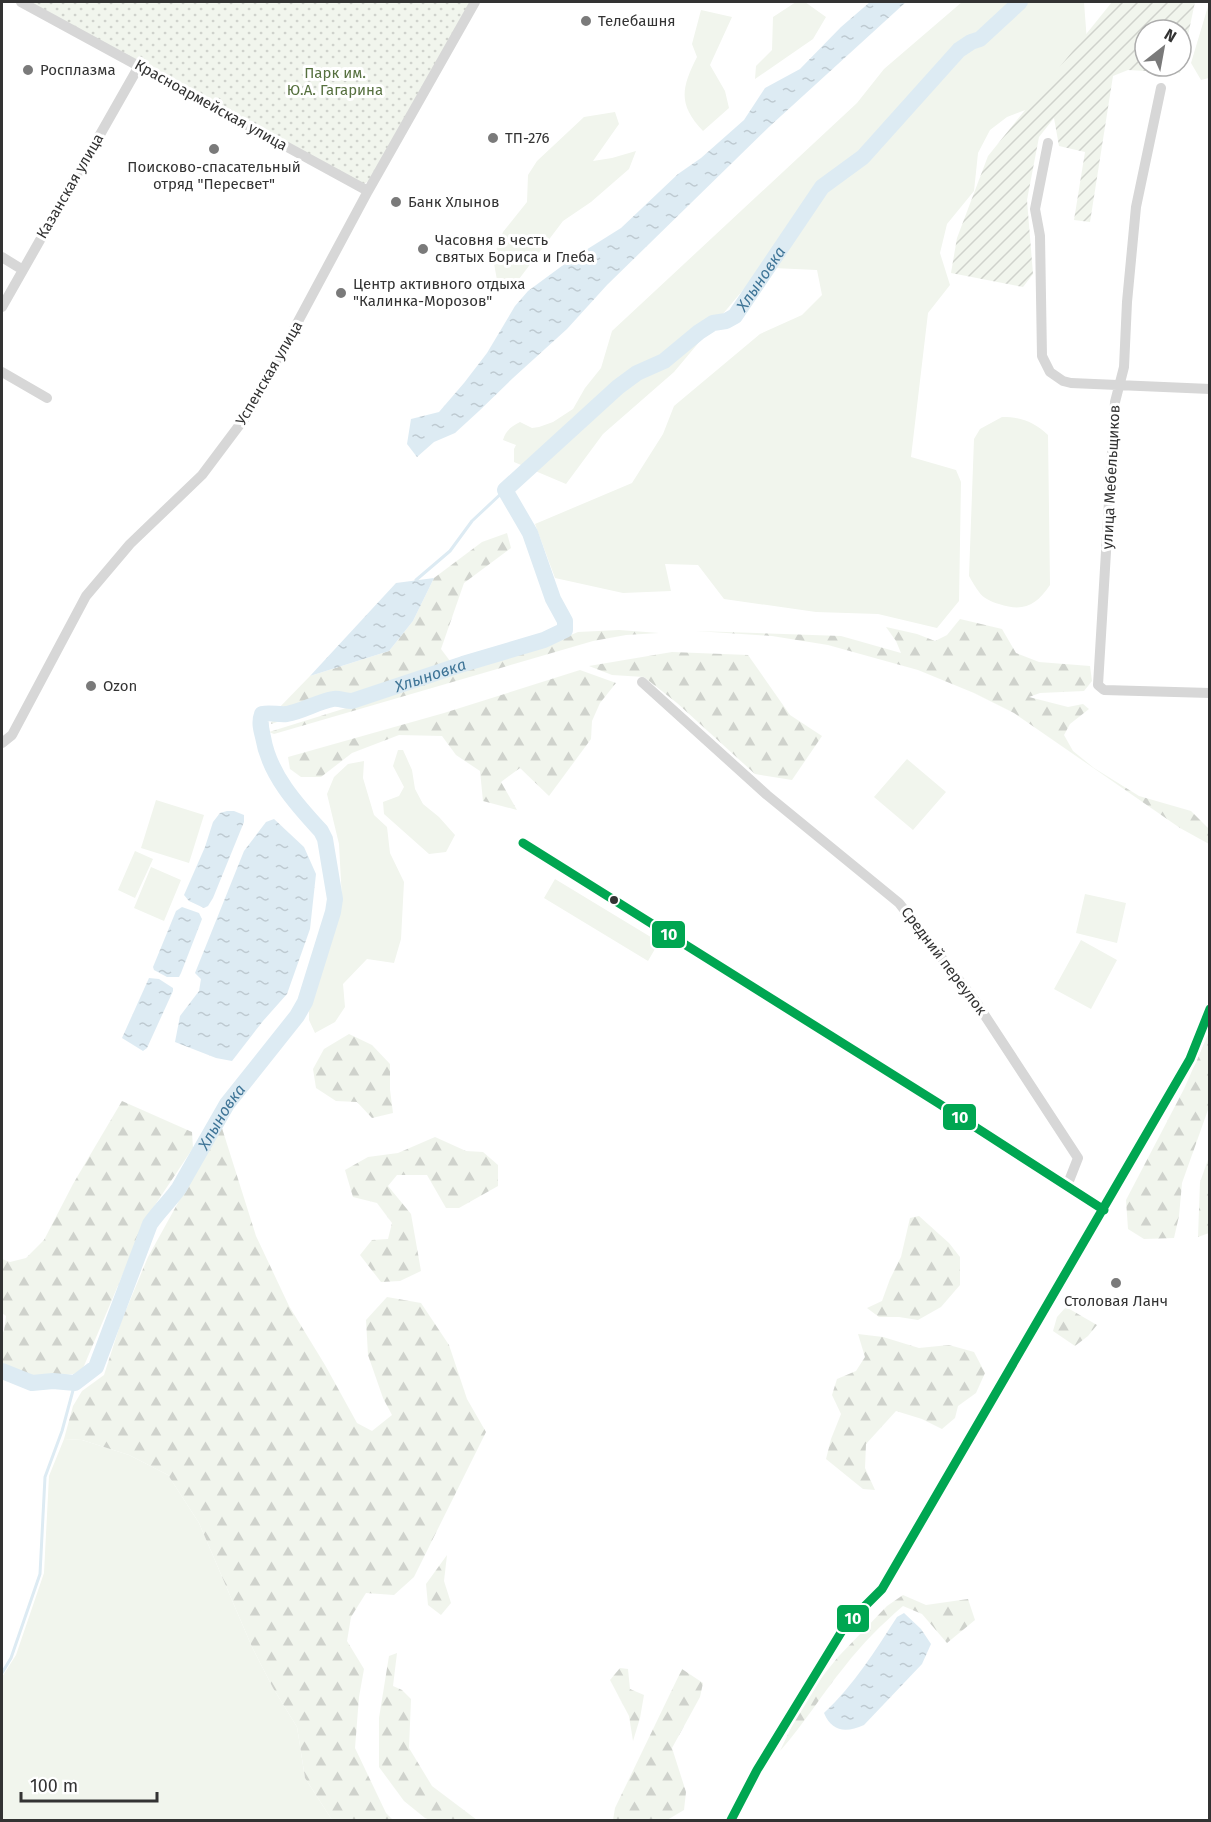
<svg xmlns="http://www.w3.org/2000/svg" width="1211" height="1822" font-family="'Fira Sans',sans-serif">
<style>
.grass{fill:#f1f5ed}
.forest{fill:url(#forest-firs)}
.park{fill:url(#park-dots)}
.garden{fill:url(#garden-furrows);fill-rule:evenodd}
.water{fill:url(#water-ripples)}
.lines{fill:none;stroke-linecap:round;stroke-linejoin:round}
.stream{stroke:#ddebf3;stroke-width:3}
.river{stroke:#ddebf3;stroke-width:16}
.minor{stroke:#d7d7d7;stroke-width:10}
.bus-1-casing{stroke:#fff;stroke-width:14}
.bus-1{stroke:#00a651;stroke-width:9}
.poi-dot{fill:#7a7a7a;stroke:#fff;stroke-width:2}
.bus-dot{fill:#333;stroke:#fff;stroke-width:2}
.labels{text-anchor:middle;dominant-baseline:central;stroke-width:6;stroke-linejoin:round;paint-order:stroke}
.poi-label{font-size:15px;fill:#333;stroke:#fff;text-anchor:start}
.park-label{font-size:15px;fill:#56703f;stroke:#fff}
.street-label{font-size:15px;fill:#333;stroke:#fff}
.water-label{font-size:16px;font-style:italic;fill:#3f7597;stroke:#fff}
.line-badge{stroke:#fff;stroke-width:2}
.badge-label{font-size:16px;text-anchor:middle;font-weight:bold;fill:#fff}
</style>
<defs>
<pattern id="forest-firs" width="22" height="20" patternUnits="userSpaceOnUse" patternTransform="scale(1.5)"><rect width="22" height="20" fill="#f1f5ed"/><path d="M5 1l3.5 6h-7zM16 11l3.5 6h-7z" fill="#cfd2cc"/></pattern>
<pattern id="park-dots" width="8" height="8" patternUnits="userSpaceOnUse" patternTransform="scale(1.5)"><rect width="8" height="8" fill="#f1f5ed"/><path d="M2 2h.1M6 6h.1" fill="none" stroke="#cfd2cc" stroke-width="1.8" stroke-linecap="round"/></pattern>
<pattern id="garden-furrows" width="10" height="10" patternUnits="userSpaceOnUse" patternTransform="scale(1.5)"><rect width="10" height="10" fill="#f1f5ed"/><path d="M-1 1l2-2M0 10L10 0M9 11l2-2" fill="none" stroke="#cfd2cc"/></pattern>
<pattern id="water-ripples" width="26" height="14" patternUnits="userSpaceOnUse" patternTransform="scale(1.5)"><rect width="26" height="14" fill="#ddebf3"/><path d="M2 4q2-2 4 0t4 0M15 11q2-2 4 0t4 0" fill="none" stroke="#becad1"/></pattern>
</defs>
<rect width="100%" height="100%" fill="#fff"/>
<!-- grass -->
<path class="grass" d="M 796,2 L 805,2 L 826,17 L 813,39 L 755,79 L 756,66 L 772,50 L 773,17 Z
M 962,2 L 1084,2 L 1087,42 L 1028,109 L 1007,117 L 990,130 L 978,153 L 974,191 L 947,224 L 940,253 L 950,285 L 928,313 L 911,457 L 956,470 L 961,482 L 959,601 L 937,628 L 878,614 L 816,612 L 724,599 L 698,565 L 665,564 L 671,591 L 623,593 L 555,578 L 535,524 L 632,483 L 663,434 L 674,406 L 760,334 L 802,315 L 822,295 L 817,270 L 773,268 L 743,290 L 674,372 L 603,434 L 566,484 L 514,462 L 514,449 L 516,445 L 503,440 C 506,430 511,427 520,422 L 532,428 L 539,427 L 553,422 L 573,409 L 585,388 L 601,368 L 612,331 L 857,103 L 884,69 Z
M 1209,3 L 1209,78 L 1201,80 L 1191,63 Z
M 701,10 L 732,17 L 710,65 L 725,91 L 729,108 L 703,131 C 678,104 681,89 697,57 L 692,44 Z
M 615,112 L 619,124 L 593,161 L 612,158 L 636,151 L 629,169 L 591,202 L 563,221 L 516,283 L 497,280 L 493,258 L 503,232 L 527,202 L 528,175 L 537,161 L 584,117 Z
M 1002,417 C 1022,417 1034,422 1048,435 L 1050,585 C 1036,606 1023,612 999,604 C 992,602 983,598 979,592 C 975,587 972,581 969,576 L 974,439 L 980,429 Z
M 398,750 L 403,750 L 412,770 L 415,789 L 423,804 L 439,817 L 455,835 L 446,852 L 429,854 L 384,814 L 383,802 L 399,796 L 404,787 L 393,766 Z
M 907,759 L 946,792 L 913,830 L 874,797 Z
M 364,761 L 363,778 L 374,815 L 387,827 L 390,853 L 404,882 L 401,939 L 394,963 L 367,959 L 343,984 L 345,1007 L 335,1022 L 315,1033 L 309,1020 L 309,996 L 342,900 L 339,844 L 327,794 L 334,777 L 348,764 Z
M 156,800 L 204,815 L 189,863 L 141,848 Z
M 135,851 L 153,859 L 135,898 L 118,890 Z
M 151,867 L 181,880 L 164,921 L 134,908 Z
M 555,879 L 659,942 L 648,961 L 544,898 Z
M 1085,894 L 1126,903 L 1117,943 L 1076,933 Z
M 1081,940 L 1117,960 L 1091,1009 L 1054,989 Z
M 64,1439 L 82,1440 L 129,1455 L 168,1475 L 199,1523 L 252,1647 L 273,1688 L 297,1727 L 305,1778 L 332,1820 L 2,1820 L 2,1677 L 16,1655 L 44,1573 L 49,1476 Z"/>
<!-- forest -->
<path class="forest" d="M 507,533 L 511,548 L 464,583 L 441,649 L 453,665 L 271,724 L 275,712 L 310,676 L 389,651 L 413,621 L 434,578 L 482,542 Z
M 960,619 L 1002,629 L 1016,653 L 1039,662 L 1090,666 L 1092,681 L 1084,691 L 1040,693 L 1029,697 L 1068,707 L 1083,704 L 1089,709 L 1070,724 L 1064,735 L 1073,751 L 1094,768 L 1139,796 L 1191,811 L 1209,829 L 1209,844 L 1180,828 L 1014,713 L 974,693 L 918,670 L 828,645 L 772,636 L 696,631 L 841,636 L 901,653 L 896,641 L 886,627 L 917,634 L 935,641 L 947,635 Z
M 619,630 L 659,633 L 626,635 L 593,641 L 274,734 L 269,732 L 542,647 L 578,632 Z
M 672,652 L 748,655 L 790,715 L 822,736 L 792,780 L 755,774 L 677,703 L 644,677 L 612,675 L 589,666 Z
M 580,670 L 616,683 L 600,703 L 592,721 L 591,739 L 549,796 L 520,768 L 501,782 L 517,810 L 483,801 L 480,771 L 456,755 L 442,736 L 399,735 L 352,753 L 321,777 L 301,777 L 290,769 L 288,757 L 444,713 Z
M 1209,1032 L 1209,1107 L 1182,1183 L 1179,1216 L 1174,1238 L 1144,1239 L 1128,1229 L 1126,1200 L 1184,1089 Z
M 349,1034 L 372,1045 L 390,1064 L 390,1090 L 393,1113 L 372,1118 L 357,1102 L 336,1101 L 316,1088 L 313,1069 L 324,1049 Z
M 122,1101 L 192,1132 L 193,1148 L 147,1217 L 81,1373 L 29,1379 L 2,1365 L 2,1333 L 4,1331 L 6,1316 L 2,1313 L 2,1259 L 10,1262 L 26,1258 L 44,1240 L 73,1184 Z
M 221,1125 L 256,1236 L 289,1306 L 325,1365 L 357,1423 L 372,1431 L 392,1415 L 383,1398 L 368,1355 L 366,1320 L 387,1297 L 421,1303 L 449,1345 L 467,1399 L 486,1432 L 414,1577 L 394,1595 L 366,1593 L 351,1617 L 347,1641 L 364,1669 L 359,1697 L 355,1748 L 386,1813 L 393,1820 L 332,1820 L 305,1778 L 297,1727 L 273,1688 L 252,1647 L 199,1523 L 168,1475 L 129,1455 L 82,1440 L 64,1439 L 73,1406 L 82,1391 L 104,1375 L 121,1322 L 148,1257 Z
M 435,1137 L 466,1151 L 483,1152 L 498,1165 L 498,1186 L 459,1208 L 446,1208 L 427,1175 L 397,1175 L 388,1186 L 411,1214 L 421,1271 L 400,1281 L 381,1282 L 360,1255 L 372,1240 L 388,1239 L 392,1223 L 377,1203 L 353,1197 L 345,1170 L 368,1157 L 398,1153 Z
M 1209,1157 L 1209,1233 L 1198,1237 L 1200,1182 Z
M 919,1216 L 949,1243 L 960,1257 L 960,1285 L 941,1307 L 918,1320 L 899,1317 L 879,1317 L 867,1308 L 882,1301 L 890,1279 L 901,1257 L 910,1218 Z
M 1066,1307 L 1097,1325 L 1088,1336 L 1075,1346 L 1053,1331 L 1057,1317 Z
M 858,1334 L 883,1337 L 919,1348 L 949,1345 L 974,1352 L 985,1373 L 976,1393 L 958,1406 L 955,1418 L 942,1429 L 922,1419 L 896,1411 L 866,1444 L 865,1468 L 875,1490 L 863,1489 L 826,1459 L 831,1439 L 841,1414 L 832,1395 L 837,1379 L 856,1371 L 865,1357 Z
M 447,1555 L 444,1581 L 451,1603 L 441,1615 L 428,1605 L 426,1584 Z
M 903,1595 L 926,1605 L 968,1599 L 975,1620 L 947,1643 L 922,1614 L 903,1606 C 882,1624 862,1644 845,1666 C 822,1694 804,1724 780,1751 L 805,1698 L 838,1657 L 887,1606 Z
M 397,1653 L 393,1686 L 402,1690 L 411,1699 L 409,1748 L 432,1786 L 477,1820 L 430,1820 L 425,1818 L 404,1801 L 379,1767 L 379,1718 L 389,1656 Z
M 620,1668 L 628,1669 L 630,1689 L 644,1695 L 640,1718 L 633,1741 L 629,1716 L 610,1680 Z
M 682,1669 L 703,1683 L 700,1697 L 672,1748 L 686,1792 L 684,1810 L 667,1820 L 613,1820 L 615,1808 Z"/>
<!-- park -->
<path class="park" d="M 29,2 L 471,2 L 372,179 L 364,184 Z"/>
<!-- garden -->
<path class="garden" d="M 1112,2 L 1195,2 L 1180,73 L 1128,70 L 1113,76 L 1090,222 L 1074,220 L 1085,152 L 1059,146 L 1054,118 L 1039,137 L 1027,200 L 1033,274 L 1023,287 L 951,273 L 957,238 L 988,156 ZM 1145,30 L 1181,30 L 1181,66 L 1145,66 Z"/>
<!-- water -->
<path class="water" d="M 870,2 L 906,2 L 770,126 L 607,285 L 567,329 L 513,378 L 479,411 L 455,433 L 434,442 L 417,457 L 407,444 L 411,419 L 439,412 L 464,383 L 487,353 L 515,306 L 528,291 L 570,260 L 621,228 L 678,174 L 701,158 L 744,120 L 765,88 L 800,69 L 841,27 Z
M 434,578 L 413,621 L 389,651 L 310,676 L 396,583 Z
M 227,811 L 234,811 L 244,815 L 244,822 L 213,898 L 208,906 L 204,908 L 189,901 L 184,895 L 205,847 L 213,822 L 220,813 Z
M 274,819 L 304,847 L 316,874 L 310,929 L 287,994 L 263,1021 L 232,1061 L 216,1058 L 175,1042 L 180,1016 L 199,991 L 201,979 L 195,973 L 244,851 L 266,822 Z
M 182,907 L 199,913 L 202,919 L 181,973 L 179,977 L 167,977 L 154,970 L 153,967 L 176,911 Z
M 149,978 L 159,979 L 173,988 L 173,991 L 147,1048 L 143,1051 L 122,1038 Z
M 904,1613 L 921,1629 L 931,1644 L 922,1664 L 864,1725 C 846,1733 832,1732 824,1713 C 854,1685 875,1651 897,1617 Z"/>
<g class="lines">
<!-- stream -->
<path class="stream" d="M 416,580 L 450,551 L 472,521 L 505,490
M 2,1673 L 11,1658 L 40,1574 L 45,1477 L 62,1431 L 75,1383"/>
<!-- river -->
<path class="river" id="s1" d="M 2,1371 L 32,1383 L 53,1381 L 75,1383 L 96,1367 L 150,1224 C 159,1211 170,1201 179,1188 L 227,1104 L 297,1016 L 305,1002 L 333,912 L 335,899 L 325,839 L 321,831 C 296,804 269,774 263,737 C 261,729 259,722 262,714 C 271,712 278,715 287,714 C 303,711 317,702 333,699 C 339,698 345,701 352,701 L 463,664 L 544,640 L 565,630 L 565,621 L 553,599 L 530,533 L 505,490 L 618,387 L 637,373 L 664,361 L 699,332 L 713,323 L 726,321 L 735,316 L 822,187 L 863,157 L 959,50 L 971,42 L 980,39 L 1020,2"/>
<!-- minor -->
<path class="minor" d="M 21,2 L 368,191
M 1161,88 L 1136,207 L 1127,302 L 1124,367 L 1115,402 L 1098,685 L 1104,690 L 1210,693
M 1048,143 L 1035,209 L 1040,236 L 1042,356 L 1050,372 L 1063,381 L 1071,383 L 1210,389
M 2,257 L 23,270
M 2,307 L 139,66
M 2,372 L 47,398
M 642,682 L 767,795 L 899,903 L 976,1002 L 1078,1158 L 1067,1186
M 2,743 L 12,735 L 86,596 L 130,544 L 202,475 L 250,411 L 368,191 L 475,2
M 523,843 L 938,1103 L 1104,1210
M 731,1820 L 757,1770 L 845,1626 L 882,1589 L 1190,1059 L 1210,1008"/>
<defs>
<path id="bus-1" d="M 523,843 L 938,1103 L 1104,1210
M 731,1820 L 757,1770 L 845,1626 L 882,1589 L 1190,1059 L 1210,1009"/>
</defs>
<!-- bus-1 casing -->
<use href="#bus-1" class="bus-1-casing"/>
<!-- bus-1 -->
<use href="#bus-1" class="bus-1"/>
</g>
<!-- markers -->
<g class="poi-dot">
<circle cx="586" cy="21" r="6"/>
<circle cx="28" cy="70" r="6"/>
<circle cx="493" cy="138" r="6"/>
<circle cx="214" cy="149" r="6"/>
<circle cx="396" cy="202" r="6"/>
<circle cx="423" cy="249" r="6"/>
<circle cx="341" cy="293" r="6"/>
<circle cx="91" cy="686" r="6"/>
<circle cx="1116" cy="1283" r="6"/>
</g>
<circle class="bus-dot" cx="614" cy="900" r="5"/>
<g class="labels">
<!-- poi labels -->
<g class="poi-label">
<text x="598" y="21">Телебашня</text>
<text x="40" y="70">Росплазма</text>
<text x="505" y="138">ТП-276</text>
<text x="214" y="167" text-anchor="middle">Поисково-спасательный<tspan x="214" dy="17">отряд "Пересвет"</tspan></text>
<text x="408" y="202">Банк Хлынов</text>
<text x="435" y="240">Часовня в честь<tspan x="435" dy="17">святых Бориса и Глеба</tspan></text>
<text x="353" y="284">Центр активного отдыха<tspan x="353" dy="17">"Калинка-Морозов"</tspan></text>
<text x="103" y="686">Ozon</text>
<text x="1116" y="1301" text-anchor="middle">Столовая Ланч</text>
</g>
<!-- park labels -->
<g class="park-label">
<text x="335" y="73">Парк им.<tspan x="335" dy="17">Ю.А. Гагарина</tspan></text>
</g>
<!-- street labels -->
<g class="street-label">
<text transform="translate(211 105) rotate(29)">Красноармейская улица</text>
<text transform="translate(70 186) rotate(-60)">Казанская улица</text>
<text transform="translate(269 373) rotate(-60)">Успенская улица</text>
<text transform="translate(1111 477) rotate(-87)">улица Мебельщиков</text>
<text transform="translate(944 961) rotate(53)">Средний переулок</text>
</g>
<!-- water labels -->
<g class="water-label">
<text stroke="none"><textPath href="#s1" startOffset="1647">Хлыновка</textPath></text>
<text stroke="none"><textPath href="#s1" startOffset="1014">Хлыновка</textPath></text>
<text stroke="none"><textPath href="#s1" startOffset="384">Хлыновка</textPath></text>
</g>
</g>
<g class="line-badge">
<rect x="651" y="920" width="35" height="29" rx="6" fill="#00a651"/>
<rect x="942" y="1103" width="35" height="28" rx="6" fill="#00a651"/>
<rect x="836" y="1604" width="34" height="29" rx="6" fill="#00a651"/>
</g>
<g class="badge-label">
<text x="669" y="940">10</text>
<text x="960" y="1123">10</text>
<text x="853" y="1624">10</text>
</g>
<!-- border -->
<rect width="1211" height="1822" fill="none" stroke="#333333" stroke-width="6"/>
<!-- north arrow -->
<g transform="translate(1163 48) rotate(31)"><circle r="28" fill="#ffffff" stroke="#adadad" stroke-width="1.5"/>
<path d="M0-4.5L10 22L0 15L-10 22Z" fill="#7a7a7a"/>
<text y="-9" font-size="16" font-weight="bold" text-anchor="middle" fill="#333333">N</text>
</g>
<!-- scale -->
<path d="M21 1792v9h136v-9" fill="none" stroke="#333333" stroke-width="3"/>
<text x="30" y="1792" font-size="18" fill="#333333" stroke="#ffffff" stroke-width="4.5" paint-order="stroke">100 m</text>
</svg>
